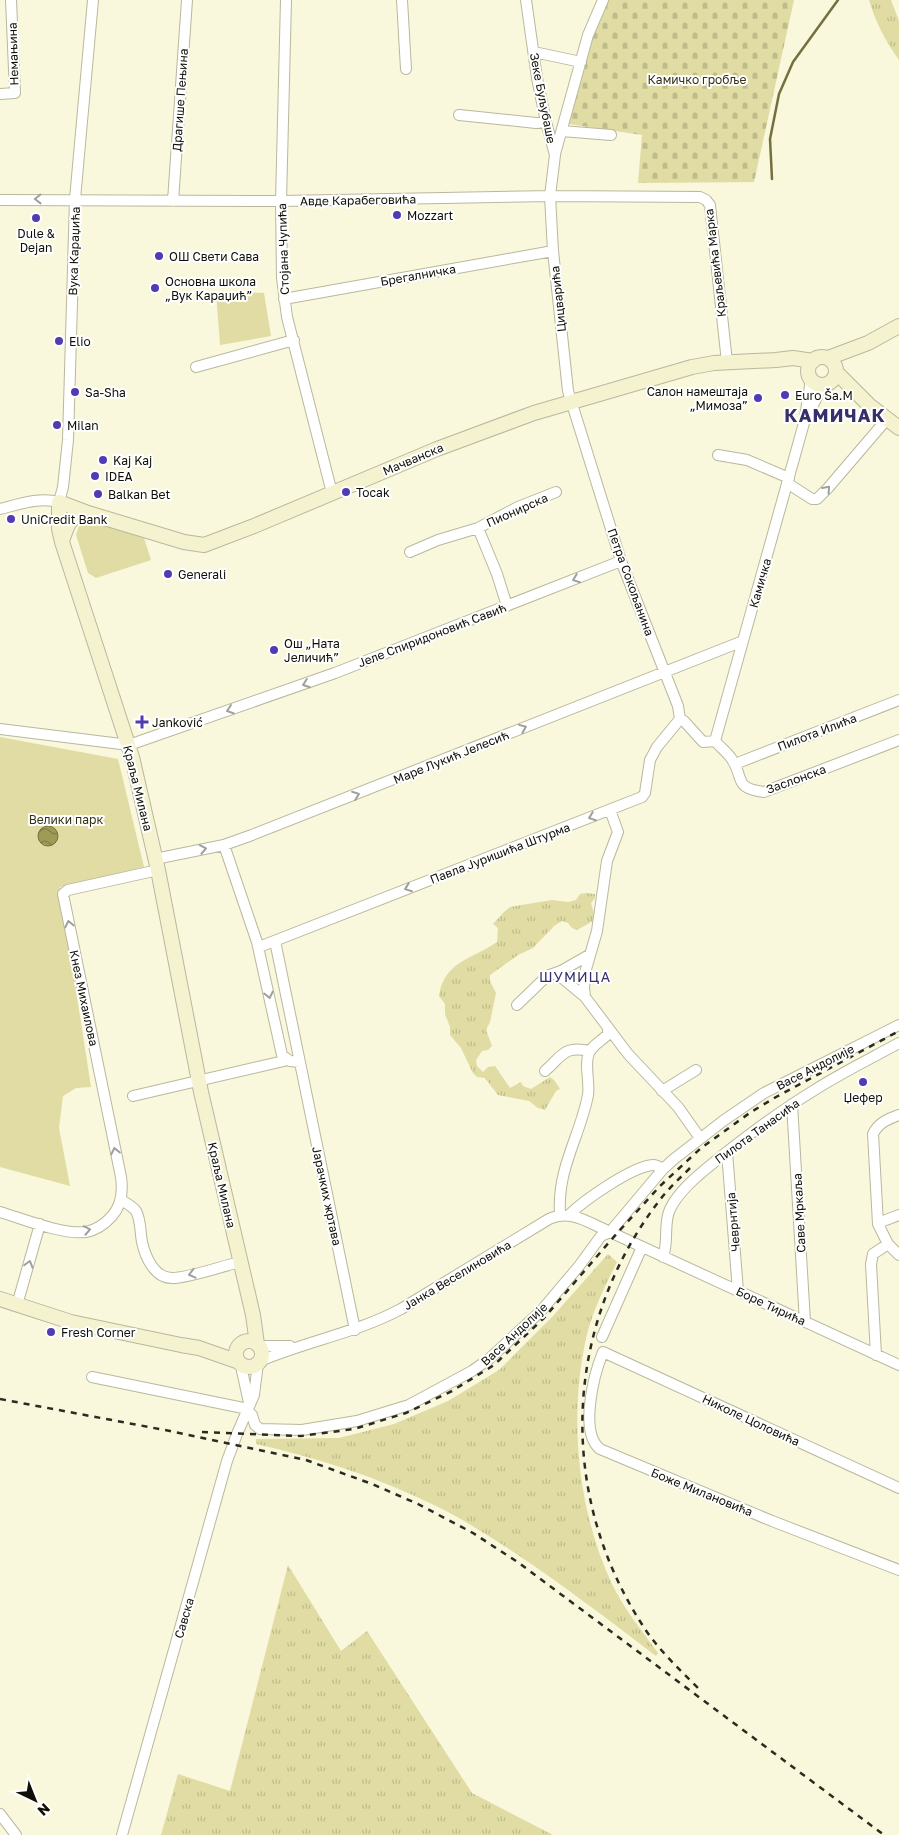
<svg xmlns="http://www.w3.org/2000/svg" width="899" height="1835" font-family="'Golos Text',sans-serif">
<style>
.grass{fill:url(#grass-tufts)}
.cemetery{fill:url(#cemetery-stones)}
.green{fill:#e0dca3}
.water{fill:url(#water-waves);stroke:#74703d}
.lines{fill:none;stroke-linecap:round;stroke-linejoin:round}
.stream{stroke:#74703d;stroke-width:2.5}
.street-casing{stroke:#b9b89e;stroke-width:12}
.secondary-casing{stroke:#b9b89e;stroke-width:16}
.street{stroke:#fff;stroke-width:10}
.secondary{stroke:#f5f2cf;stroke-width:14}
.rail{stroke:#2b2b20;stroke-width:2.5;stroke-dasharray:6 6;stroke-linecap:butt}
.oneway{stroke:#9f9f9b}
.poi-dot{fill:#503bb3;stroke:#fff;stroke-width:2}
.labels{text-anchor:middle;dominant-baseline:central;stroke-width:4;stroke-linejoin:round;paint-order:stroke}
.street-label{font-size:12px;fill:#0f0f06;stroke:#fff}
.park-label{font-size:12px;fill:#353213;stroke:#fff}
.poi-label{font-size:12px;fill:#0f0f06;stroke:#fff;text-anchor:start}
.neighbourhood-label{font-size:14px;letter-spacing:1px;fill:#352f6a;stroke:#fff}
.district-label{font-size:18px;font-weight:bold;letter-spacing:1px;fill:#352f6a;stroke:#fff}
</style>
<defs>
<pattern id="grass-tufts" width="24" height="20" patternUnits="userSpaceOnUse" patternTransform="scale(1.25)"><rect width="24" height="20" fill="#e0dca3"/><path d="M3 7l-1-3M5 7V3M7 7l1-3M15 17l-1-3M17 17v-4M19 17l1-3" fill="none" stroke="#bfbc8b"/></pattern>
<pattern id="cemetery-stones" width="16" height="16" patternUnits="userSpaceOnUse" patternTransform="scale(1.25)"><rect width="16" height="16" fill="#e0dca3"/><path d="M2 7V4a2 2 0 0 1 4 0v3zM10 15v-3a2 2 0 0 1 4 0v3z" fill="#bfbc8b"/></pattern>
<pattern id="water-waves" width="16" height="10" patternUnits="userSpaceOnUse" patternTransform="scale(1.25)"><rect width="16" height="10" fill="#9f9a55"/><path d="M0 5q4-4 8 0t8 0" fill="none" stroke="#807c44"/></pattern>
</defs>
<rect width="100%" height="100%" fill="#f9f7dc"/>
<!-- grass -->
<path class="grass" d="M 869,0 L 891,0 L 899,21 L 899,60 C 886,42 875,21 869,0 Z
M 586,893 L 595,894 L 595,898 L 591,903 L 594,914 L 593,921 L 577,930 L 572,928 L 568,923 L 562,921 L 554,926 L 533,948 L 518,955 L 490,975 L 490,981 L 496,993 L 490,1022 L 486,1030 L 492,1046 L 488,1050 L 482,1051 L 476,1060 L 477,1066 L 483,1072 L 488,1067 L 495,1066 L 510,1088 L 521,1082 L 523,1086 L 531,1089 L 550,1077 L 554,1080 L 560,1089 L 556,1091 L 545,1110 L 538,1108 L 529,1101 L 498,1095 L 485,1078 L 477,1077 L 473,1073 L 461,1048 L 450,1035 L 450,1027 L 445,1014 L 445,1004 L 439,996 C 444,961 473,959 497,942 L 498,928 L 493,924 L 504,912 L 510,907 L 552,900 L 568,902 L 576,900 L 580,894 Z
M 608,1254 L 617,1262 C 604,1288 591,1314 585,1343 C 569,1421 578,1512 612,1584 C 624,1609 642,1631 658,1653 L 656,1656 C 608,1619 560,1583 509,1549 C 485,1534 460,1517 434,1505 C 377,1477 318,1458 256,1444 L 256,1439 L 339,1438 L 394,1424 L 448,1401 L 499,1370 L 553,1316 Z
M 288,1565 L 341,1651 L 367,1631 L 472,1793 L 553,1835 L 161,1835 L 178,1774 L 230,1791 Z"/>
<!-- cemetery -->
<path class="cemetery" d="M 605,0 L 794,0 L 754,182 L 638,183 L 642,135 L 562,123 Z"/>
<!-- green -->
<path class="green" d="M 216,292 L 264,293 L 271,336 L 220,345 Z
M 89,520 L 144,538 L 151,560 L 96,578 L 88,573 L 76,535 L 79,526 Z
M 0,737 L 118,759 L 144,867 L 60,887 L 91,1087 L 76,1088 L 63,1096 L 59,1128 L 70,1186 L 0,1167 Z"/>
<!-- water -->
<path class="water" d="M38 836a10 10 0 1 1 20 0a10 10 0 1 1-20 0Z"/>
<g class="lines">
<!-- stream -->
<path class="stream" d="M 772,179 L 770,139 L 779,94 L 793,62 L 838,0"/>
<defs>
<path id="street" d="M 286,0 L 281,201 L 282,278 L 287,317 L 332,493
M 402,0 L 406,69
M 526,0 L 537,78 L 546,122 L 555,155 L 550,196 L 553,251 L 568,391 L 621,561 L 678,706 L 680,719
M 534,52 L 581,62
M 0,94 L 15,93 L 11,0
M 459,115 L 536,123 L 546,122
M 562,131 L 611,135
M 555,154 L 588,35 L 603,0
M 0,200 L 281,201 L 550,196 L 700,197 L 706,200 L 710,205 L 727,362
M 173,201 L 187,0
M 284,299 L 553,251
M 196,367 L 294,340
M 809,413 L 823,385
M 718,455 L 747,460 L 789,478
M 787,483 L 812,499 L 817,499 L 828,488 L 887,419
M 0,509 C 20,504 39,497 59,502 L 63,487 L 68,440 L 75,199 L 93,0
M 478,528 L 497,574 L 507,606
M 410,552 L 438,540 L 478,528 L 518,507 L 556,492
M 680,719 L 684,721 L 703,742 L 715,741
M 0,729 L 129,745 L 335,673 L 621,561
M 715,741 L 804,423 L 811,380
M 715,741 C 720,747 727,752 731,758 C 745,777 732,788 764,792 L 899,740
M 735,764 L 899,700
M 610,810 L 618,832 L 607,861 L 597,931 L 586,969 L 584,987 L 585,997 L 628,1054 L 678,1107 L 700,1138
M 224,845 L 257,942 L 282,1055 L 290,1061 L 300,1062
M 155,859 L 224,845 L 252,835 L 743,641
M 275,941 L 355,1330
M 259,947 L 642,797 L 645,793 L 650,760 L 657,747 L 680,719
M 556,973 L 585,997
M 517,1005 L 547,976 L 561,971 L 589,955
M 545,1071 C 562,1056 564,1045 590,1051
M 662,1091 L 696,1070
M 133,1096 L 288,1060
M 792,1104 L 805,1322
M 727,1152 L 738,1291
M 121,1200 C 126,1203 132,1206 136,1211 C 141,1220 140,1232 142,1242 C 145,1256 154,1278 172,1278 C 189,1278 222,1266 240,1262
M 0,1212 C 23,1219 63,1235 86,1232 C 96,1230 105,1224 112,1216 C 122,1205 123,1191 121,1177 L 63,894 L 68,890 L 158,870
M 560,1214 C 557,1168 580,1137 588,1095 C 590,1081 584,1065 589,1053 C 593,1044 602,1041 608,1034 L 608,1028
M 569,1215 C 584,1200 633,1166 653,1165 C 657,1165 660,1167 663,1169
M 878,1223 L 899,1215
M 888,1244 L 899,1255
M 663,1257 C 669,1241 663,1224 670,1209 C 681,1187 705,1170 723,1155 C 752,1132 782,1110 813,1091 C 841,1073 870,1059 899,1043
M 17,1305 L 40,1224
M 602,1337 L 642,1247
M 258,1346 L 290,1346
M 876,1355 L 871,1264 L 873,1254 L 888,1244 L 878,1224 L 873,1134 C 878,1123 888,1119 899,1115
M 260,1361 C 307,1341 356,1333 401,1309 L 549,1219 C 571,1209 589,1223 610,1232 L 899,1365
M 242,1365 L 242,1371 L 249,1403
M 92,1377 L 248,1409
M 247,1410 L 252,1415 L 255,1425 L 260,1429 L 302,1430 L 357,1421 L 409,1405 L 472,1371 L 489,1359 L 541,1311 L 579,1266 L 601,1236 L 610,1232 L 663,1169 L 674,1159 L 723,1121 L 764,1093 L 899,1025
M 899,1488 L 603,1352 C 594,1374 579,1432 600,1449 L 772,1521 L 899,1570
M 0,1814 L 16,1835
M 122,1835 L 227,1461 L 237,1434 L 254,1395 L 258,1363"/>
<path id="secondary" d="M808 371a14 14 0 1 1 28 0a14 14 0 1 1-28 0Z
M 828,358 L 868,343 L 899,326
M 836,372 L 869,405 L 899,428
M 62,541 C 68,525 68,516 88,513
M 0,1299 L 71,1322 L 181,1345 L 199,1348 L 239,1362
M236 1354a13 13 0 1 1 26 0a13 13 0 1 1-26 0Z
M 257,1344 L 253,1315 L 201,1092 L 158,870 L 132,757 L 62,542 L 59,529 L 59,502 L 88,513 L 184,542 L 204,545 L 254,526 L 437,449 L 534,413 L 692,367 L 714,363 L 776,360 L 793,358 L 813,361"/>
</defs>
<!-- street casing -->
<use href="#street" class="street-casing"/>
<!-- secondary casing -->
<use href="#secondary" class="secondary-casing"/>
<!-- street -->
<use href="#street" class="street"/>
<!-- secondary -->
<use href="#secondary" class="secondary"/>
<!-- rail -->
<path class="rail" d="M 690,1168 C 679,1179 668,1189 659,1201 C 561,1329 557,1499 647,1632 C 662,1653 680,1670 698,1688
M 0,1399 L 170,1431 L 306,1460 L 372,1484 L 418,1504 L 473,1533 L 519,1563 L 884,1835
M 202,1432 L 301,1436 L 354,1429 L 406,1413 L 452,1391 L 494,1365 L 544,1318 L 611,1240 L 660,1186 L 701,1148 L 751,1112 L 776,1097 L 899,1031"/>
</g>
<!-- one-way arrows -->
<defs><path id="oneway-chevron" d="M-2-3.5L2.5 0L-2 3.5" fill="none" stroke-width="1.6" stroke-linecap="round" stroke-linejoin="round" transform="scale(1.25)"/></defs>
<g class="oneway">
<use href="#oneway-chevron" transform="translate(38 199) rotate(179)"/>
<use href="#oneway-chevron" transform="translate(827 489) rotate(-48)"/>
<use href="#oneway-chevron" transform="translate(576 579) rotate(159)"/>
<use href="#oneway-chevron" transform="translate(306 684) rotate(160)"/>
<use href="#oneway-chevron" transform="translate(230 710) rotate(161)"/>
<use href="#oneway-chevron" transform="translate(523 728) rotate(-22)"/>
<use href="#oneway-chevron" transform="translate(356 795) rotate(-21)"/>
<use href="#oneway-chevron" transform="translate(592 817) rotate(159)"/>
<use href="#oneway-chevron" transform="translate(203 849) rotate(-11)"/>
<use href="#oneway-chevron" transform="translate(408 888) rotate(159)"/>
<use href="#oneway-chevron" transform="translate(69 924) rotate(-102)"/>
<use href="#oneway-chevron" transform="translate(269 995) rotate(78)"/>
<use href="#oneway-chevron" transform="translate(115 1151) rotate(-102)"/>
<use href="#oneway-chevron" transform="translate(87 1230) rotate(-11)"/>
<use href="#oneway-chevron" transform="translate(29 1264) rotate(-74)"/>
<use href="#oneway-chevron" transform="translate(192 1274) rotate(166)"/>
</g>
<!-- markers -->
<g class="poi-dot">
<circle cx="397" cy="215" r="5"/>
<circle cx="36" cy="218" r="5"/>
<circle cx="159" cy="256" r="5"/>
<circle cx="155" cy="288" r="5"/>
<circle cx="59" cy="341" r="5"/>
<circle cx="75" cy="392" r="5"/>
<circle cx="785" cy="395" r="5"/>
<circle cx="758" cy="398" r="5"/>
<circle cx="57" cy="425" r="5"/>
<circle cx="103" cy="460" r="5"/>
<circle cx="95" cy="476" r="5"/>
<circle cx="346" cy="492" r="5"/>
<circle cx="98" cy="494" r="5"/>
<circle cx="11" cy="519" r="5"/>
<circle cx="168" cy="574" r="5"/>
<circle cx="274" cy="650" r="5"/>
<path d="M139.5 714.5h5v5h5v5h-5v5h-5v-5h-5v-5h5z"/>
<circle cx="863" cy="1082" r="5"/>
<circle cx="51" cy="1332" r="5"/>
</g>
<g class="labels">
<!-- street labels -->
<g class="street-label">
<text transform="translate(13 54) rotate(-92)">Немањина</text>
<text transform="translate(543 98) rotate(79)">Зеке Буљубаше</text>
<text transform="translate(180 100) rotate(-86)">Драгише Пењина</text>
<text transform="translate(358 200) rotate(-1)">Авде Карабеговића</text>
<text transform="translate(283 249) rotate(-92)">Стојана Чупића</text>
<text transform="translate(74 251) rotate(-88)">Вука Караџића</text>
<text transform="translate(715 263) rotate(-97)">Краљевића Марка</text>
<text transform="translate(418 275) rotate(-10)">Брегалничка</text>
<text transform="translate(558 299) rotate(-96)">Цицварића</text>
<text transform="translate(413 459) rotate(-23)">Мачванска</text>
<text transform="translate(517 510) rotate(-24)">Пионирска</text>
<text transform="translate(631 582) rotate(70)">Петра Сокољанина</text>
<text transform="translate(760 583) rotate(-74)">Камичка</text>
<text transform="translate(432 635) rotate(-21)">Јеле Спиридоновић Савић</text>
<text transform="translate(817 732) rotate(-21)">Пилота Илића</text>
<text transform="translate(451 757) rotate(-22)">Маре Лукић Јелесић</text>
<text transform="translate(796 779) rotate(-20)">Заслонска</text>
<text transform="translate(138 788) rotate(76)">Краља Милана</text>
<text transform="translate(500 853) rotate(-21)">Павла Јуришића Штурма</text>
<text transform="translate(84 998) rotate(78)">Кнез Михаилова</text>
<text transform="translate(815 1067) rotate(-27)">Васе Андолије</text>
<text transform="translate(757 1131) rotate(-36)">Пилота Танасића</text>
<text transform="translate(222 1185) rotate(77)">Краља Милана</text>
<text transform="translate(327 1196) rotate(78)">Јарачких жртава</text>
<text transform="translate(799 1213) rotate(-93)">Саве Мркаља</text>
<text transform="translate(733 1222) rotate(-95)">Чеврнтија</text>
<text transform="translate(457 1275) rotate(-31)">Јанка Веселиновића</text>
<text transform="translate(771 1306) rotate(25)">Боре Тирића</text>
<text transform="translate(514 1334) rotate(-43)">Васе Андолије</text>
<text transform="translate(751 1420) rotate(25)">Николе Цоловића</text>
<text transform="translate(702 1492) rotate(22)">Боже Милановића</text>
<text transform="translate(184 1618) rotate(-74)">Савска</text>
</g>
<!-- park labels -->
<g class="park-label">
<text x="697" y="79">Камичко гробље</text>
<text x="66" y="819">Велики парк</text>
</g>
<!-- poi labels -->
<g class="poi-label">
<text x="407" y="215">Mozzart</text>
<text x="36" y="233" text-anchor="middle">Dule &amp;<tspan x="36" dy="14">Dejan</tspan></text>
<text x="169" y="256">ОШ Свети Сава</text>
<text x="165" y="281">Основна школа<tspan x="165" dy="14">„Вук Караџић”</tspan></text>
<text x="69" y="341">Elio</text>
<text x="748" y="391" text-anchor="end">Салон намештаја<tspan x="748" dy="14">„Мимоза”</tspan></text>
<text x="85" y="392">Sa-Sha</text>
<text x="795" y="395">Euro Ša.M</text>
<text x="67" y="425">Milan</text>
<text x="113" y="460">Kaj Kaj</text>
<text x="105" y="476">IDEA</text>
<text x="356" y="492">Tocak</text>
<text x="108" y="494">Balkan Bet</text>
<text x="21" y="519">UniCredit Bank</text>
<text x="178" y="574">Generali</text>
<text x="284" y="643">Ош „Ната<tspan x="284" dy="14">Јеличић”</tspan></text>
<text x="152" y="722">Janković</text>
<text x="863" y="1097" text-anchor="middle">Џефер</text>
<text x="61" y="1332">Fresh Corner</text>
</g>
<!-- neighbourhood labels -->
<g class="neighbourhood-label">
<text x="575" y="976">ШУМИЦА</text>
</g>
<!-- district labels -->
<g class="district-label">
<text x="835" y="415">КАМИЧАК</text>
</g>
</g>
<!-- north arrow -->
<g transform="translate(35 1800) rotate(137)" stroke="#ffffff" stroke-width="4" paint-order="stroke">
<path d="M0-4L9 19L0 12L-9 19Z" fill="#0f0f06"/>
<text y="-8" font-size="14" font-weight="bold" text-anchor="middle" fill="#0f0f06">N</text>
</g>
</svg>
